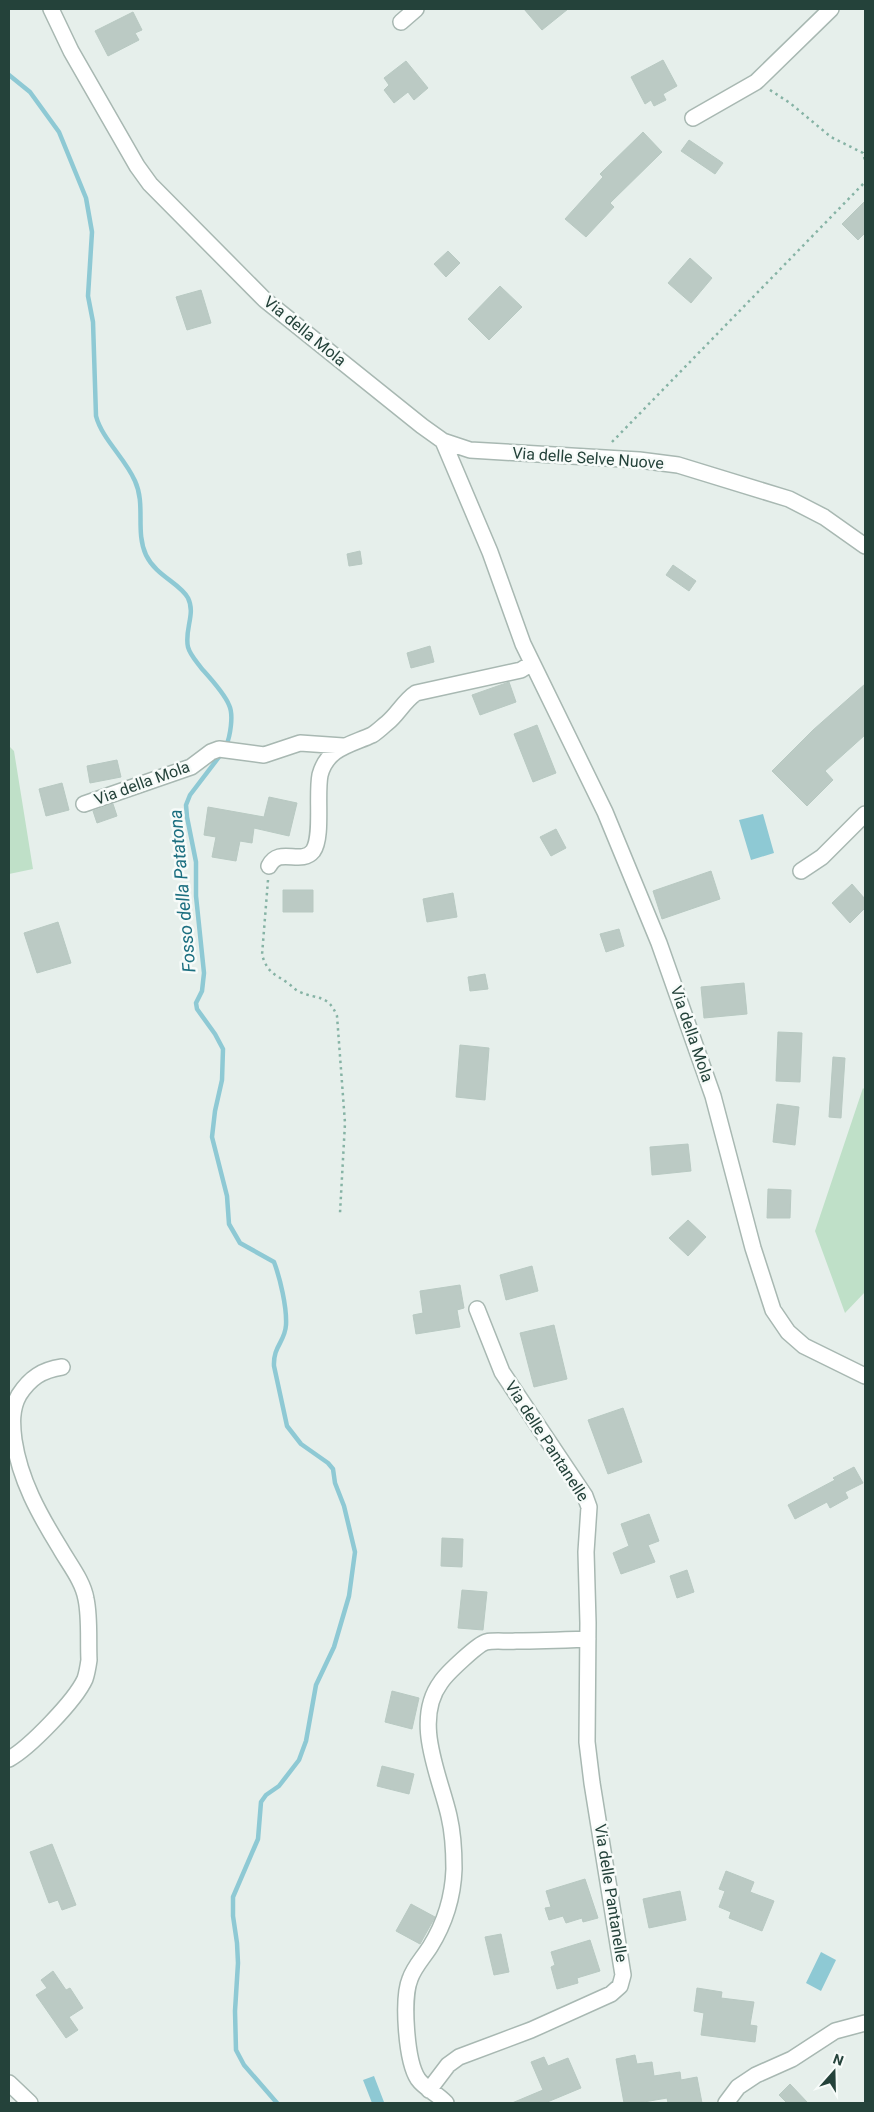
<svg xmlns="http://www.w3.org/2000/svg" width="874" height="2112" font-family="Roboto,sans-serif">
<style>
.green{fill:#bfe0c8}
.water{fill:#8ec9d4}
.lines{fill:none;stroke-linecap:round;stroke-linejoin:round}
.stream{stroke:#8ec9d4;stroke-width:4.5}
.building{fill:#bbcac4;stroke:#b8c9c2}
.minor-casing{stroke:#a8b8b2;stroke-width:18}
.path{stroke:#86b3a5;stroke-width:2.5;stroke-dasharray:2.5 4;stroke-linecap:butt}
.minor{stroke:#fff;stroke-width:15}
.labels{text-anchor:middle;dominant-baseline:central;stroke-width:5;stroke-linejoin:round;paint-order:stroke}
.street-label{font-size:16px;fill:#24423a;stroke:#f7fbf9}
.water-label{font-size:18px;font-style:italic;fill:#1c6f80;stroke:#f7fbf9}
</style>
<rect width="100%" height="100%" fill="#e6efeb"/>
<!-- green -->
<path class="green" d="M 9,746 L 14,751 L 33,869 L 9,874 Z
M 863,1088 L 865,1090 L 865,1292 L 845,1313 L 815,1231 Z"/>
<!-- water -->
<path class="water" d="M 763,814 L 774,853 L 751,860 L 739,820 Z
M 821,1952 L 836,1960 L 821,1991 L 806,1983 Z
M 374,2076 L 384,2102 L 372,2103 L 363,2080 Z"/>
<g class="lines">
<!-- stream -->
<path class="stream" d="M 9,75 L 30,92 L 59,132 L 86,198 L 92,232 L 88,296 L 93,322 L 96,416 C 102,439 125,458 135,481 C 146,505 135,531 146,555 C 156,576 180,583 188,598 C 196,614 184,630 188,647 C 190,655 197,662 202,669 C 211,679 224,693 229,705 C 234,715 230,737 226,746
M 222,753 L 190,795 L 186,805 L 187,817 L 196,862 L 196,896 L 204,973 L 202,991 L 196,1003 L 197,1009 L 215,1034 L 223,1049 L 222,1080 L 215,1111 L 212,1137 L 227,1196 L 229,1224 L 240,1243 L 274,1262 C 280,1278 287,1307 286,1325 C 285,1342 273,1346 274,1366 L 287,1426 L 301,1444 L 328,1463 L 333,1469 L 335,1483 L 344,1506 L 355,1552 L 349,1596 L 334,1647 L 316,1685 L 306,1741 L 299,1760 L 279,1786 L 266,1795 L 261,1802 L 258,1839 L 233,1897 L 233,1916 L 237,1943 L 238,1963 L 235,2011 L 236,2050 L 244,2065 L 277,2103"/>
</g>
<!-- building -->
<path class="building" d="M 524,9 L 568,9 L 542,30 Z
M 133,12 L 142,30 L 135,33 L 139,40 L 108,56 L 95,31 Z
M 663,60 L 677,86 L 663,94 L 666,100 L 654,106 L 651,100 L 645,104 L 631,77 Z
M 406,61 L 428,88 L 414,100 L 408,92 L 394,103 L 384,90 L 389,85 L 384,78 Z
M 643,132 L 662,152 L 610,203 L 614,207 L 586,237 L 565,219 L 603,177 L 600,174 Z
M 689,140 L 723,163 L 715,174 L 681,151 Z
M 865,201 L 865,233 L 858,240 L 842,224 Z
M 448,251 L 460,263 L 446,277 L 434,264 Z
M 690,258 L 712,278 L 691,303 L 668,283 Z
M 500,286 L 522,307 L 489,340 L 468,319 Z
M 201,290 L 211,323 L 187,330 L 176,297 Z
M 360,551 L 362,564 L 349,566 L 347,554 Z
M 673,565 L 696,581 L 689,591 L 666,575 Z
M 430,646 L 434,662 L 411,668 L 407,653 Z
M 509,682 L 516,702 L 480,715 L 472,695 Z
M 865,684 L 865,735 L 825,771 L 833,780 L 807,806 L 772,771 L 813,730 Z
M 537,725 L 556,773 L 533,782 L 514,734 Z
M 117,760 L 121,777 L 90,783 L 87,766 Z
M 62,783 L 69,810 L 46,816 L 39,789 Z
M 269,797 L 297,803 L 289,836 L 254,828 L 252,843 L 240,841 L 236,861 L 212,857 L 216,837 L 204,835 L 208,807 L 264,817 Z
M 113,804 L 117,816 L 97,823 L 93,811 Z
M 556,829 L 566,848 L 551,856 L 540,837 Z
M 711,871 L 720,899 L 662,919 L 653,891 Z
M 852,884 L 865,899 L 865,908 L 850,923 L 832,903 Z
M 283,890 L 313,890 L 313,912 L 283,912 Z
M 453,893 L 457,917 L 427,922 L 423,899 Z
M 58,922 L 71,963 L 37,973 L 24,933 Z
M 619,929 L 624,946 L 606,952 L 600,934 Z
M 485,974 L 488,989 L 470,991 L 468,977 Z
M 744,983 L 747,1014 L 704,1018 L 701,987 Z
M 778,1032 L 802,1033 L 800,1082 L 776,1081 Z
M 460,1045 L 489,1048 L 485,1100 L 456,1097 Z
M 833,1057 L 845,1058 L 841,1118 L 829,1117 Z
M 777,1104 L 799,1107 L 795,1145 L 773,1142 Z
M 688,1144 L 691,1171 L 652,1175 L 650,1147 Z
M 768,1189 L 791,1190 L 790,1218 L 767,1218 Z
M 688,1220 L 706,1237 L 688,1256 L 669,1238 Z
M 532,1266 L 538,1291 L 506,1300 L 500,1275 Z
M 460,1285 L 464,1308 L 457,1310 L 460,1327 L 416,1334 L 413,1315 L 423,1313 L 420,1291 Z
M 554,1325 L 567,1379 L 534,1387 L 520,1333 Z
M 623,1408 L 642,1462 L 608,1474 L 588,1420 Z
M 854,1467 L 863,1483 L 845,1492 L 848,1498 L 830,1508 L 827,1502 L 795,1519 L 788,1505 L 835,1480 L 833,1478 Z
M 649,1514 L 659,1541 L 648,1545 L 655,1562 L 621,1574 L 613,1553 L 629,1546 L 621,1524 Z
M 442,1538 L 463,1539 L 462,1567 L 441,1566 Z
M 687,1570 L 694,1592 L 677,1598 L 670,1576 Z
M 462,1590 L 487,1592 L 483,1630 L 458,1628 Z
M 392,1691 L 419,1698 L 412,1729 L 385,1722 Z
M 382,1766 L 414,1774 L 409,1794 L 377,1786 Z
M 52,1844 L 76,1905 L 62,1910 L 58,1900 L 49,1903 L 30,1852 Z
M 726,1871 L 754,1882 L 750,1892 L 774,1901 L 762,1931 L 729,1918 L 731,1912 L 719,1907 L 725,1891 L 719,1889 Z
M 585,1879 L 598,1918 L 583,1922 L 582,1918 L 566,1923 L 563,1916 L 549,1920 L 545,1908 L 551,1907 L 546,1891 Z
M 680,1891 L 686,1920 L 649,1928 L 643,1899 Z
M 411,1904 L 435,1917 L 420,1944 L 396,1931 Z
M 501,1934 L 509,1972 L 494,1975 L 485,1937 Z
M 590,1940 L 600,1971 L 577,1978 L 578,1983 L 557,1989 L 551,1967 L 555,1965 L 551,1952 Z
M 53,1971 L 66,1990 L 70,1988 L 83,2008 L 69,2017 L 78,2030 L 66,2038 L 36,1995 L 47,1988 L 41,1980 Z
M 697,1988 L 722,1992 L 721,1998 L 754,2002 L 750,2025 L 757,2026 L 755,2042 L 701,2035 L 704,2013 L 694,2011 Z
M 635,2055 L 637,2064 L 652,2062 L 654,2076 L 680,2072 L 681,2080 L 697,2077 L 702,2103 L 668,2103 L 667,2098 L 638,2103 L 624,2103 L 616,2059 Z
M 544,2057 L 548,2066 L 568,2058 L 581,2088 L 545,2103 L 512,2103 L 543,2090 L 531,2062 Z
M 790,2084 L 808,2103 L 787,2103 L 779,2095 Z"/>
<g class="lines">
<defs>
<path id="minor" d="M 51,9 L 71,51 L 137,166 L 150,184 L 265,300 L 422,426 L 443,441 L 490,552 L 523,644 L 605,812 L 659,943 L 713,1096 L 753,1248 L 773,1310 L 788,1332 L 804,1346 L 865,1376
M 401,22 L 416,9
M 693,118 L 756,82 L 831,9
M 443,441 L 470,450 L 639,460 L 678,465 L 789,499 L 824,517 L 865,546
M 84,804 L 191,767 L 211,752 L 219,749 L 264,755 L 300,743 L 343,746
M 269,866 C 279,846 301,866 313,851 C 323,837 316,795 320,775 C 327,748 350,745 372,735 C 377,732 382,727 387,723 C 398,714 404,701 416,693 L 521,670 L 532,663
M 801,871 L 822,857 L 865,814
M 9,1759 C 29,1748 75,1701 85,1679 C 87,1673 88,1667 89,1660 C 88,1640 90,1618 86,1599 C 83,1581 69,1564 60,1548 C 39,1514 20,1480 14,1440 C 12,1425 11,1409 19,1395 C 30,1378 42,1370 62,1367
M 9,2083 L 30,2103
M 429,2090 L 448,2065 L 459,2057 L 531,2030 L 611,1994 L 620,1986 L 623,1975 L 592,1783 L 587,1742 L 588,1623 L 586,1552 L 589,1507 L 585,1496 L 502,1372 L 477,1309
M 446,2103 C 437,2093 425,2089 418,2079 C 406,2061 402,1998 410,1979 C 414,1967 423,1958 430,1947 C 445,1923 453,1897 454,1869 C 454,1852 453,1833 449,1816 C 440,1776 412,1721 441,1682 C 447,1673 478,1644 486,1642 C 495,1640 507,1642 516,1641 C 540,1641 564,1640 588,1639
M 726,2103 L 738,2087 L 756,2075 L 792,2059 L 835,2031 L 865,2023"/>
</defs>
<!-- minor casing -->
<use href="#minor" class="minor-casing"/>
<!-- path -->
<path class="path" d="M 770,90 L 790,103 L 831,137 L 863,153 L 865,160
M 612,442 L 865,182
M 268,880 L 262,955 C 268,973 273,973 288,983 C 292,986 295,990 300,992 C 318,1000 328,994 337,1016 L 345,1123 L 340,1213"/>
<!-- minor -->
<use href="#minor" class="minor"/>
</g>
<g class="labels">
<!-- street labels -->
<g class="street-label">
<text transform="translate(305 331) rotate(39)">Via della Mola</text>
<text transform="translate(588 458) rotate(4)">Via delle Selve Nuove</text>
<text transform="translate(142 783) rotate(-20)">Via della Mola</text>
<text transform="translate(692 1034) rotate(71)">Via della Mola</text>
<text transform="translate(547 1441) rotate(57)">Via delle Pantanelle</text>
<text transform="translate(611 1893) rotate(81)">Via delle Pantanelle</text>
</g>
<!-- water labels -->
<g class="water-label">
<text transform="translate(182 891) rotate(-95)">Fosso della Patatona</text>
</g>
</g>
<!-- border -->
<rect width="874" height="2112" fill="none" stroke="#24423a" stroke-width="20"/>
<!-- north arrow -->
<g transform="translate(834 2072) rotate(20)" stroke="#f7fbf9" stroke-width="4" paint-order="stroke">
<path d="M0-4L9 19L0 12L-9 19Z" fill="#24423a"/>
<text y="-8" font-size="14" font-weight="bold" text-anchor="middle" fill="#24423a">N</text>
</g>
</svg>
